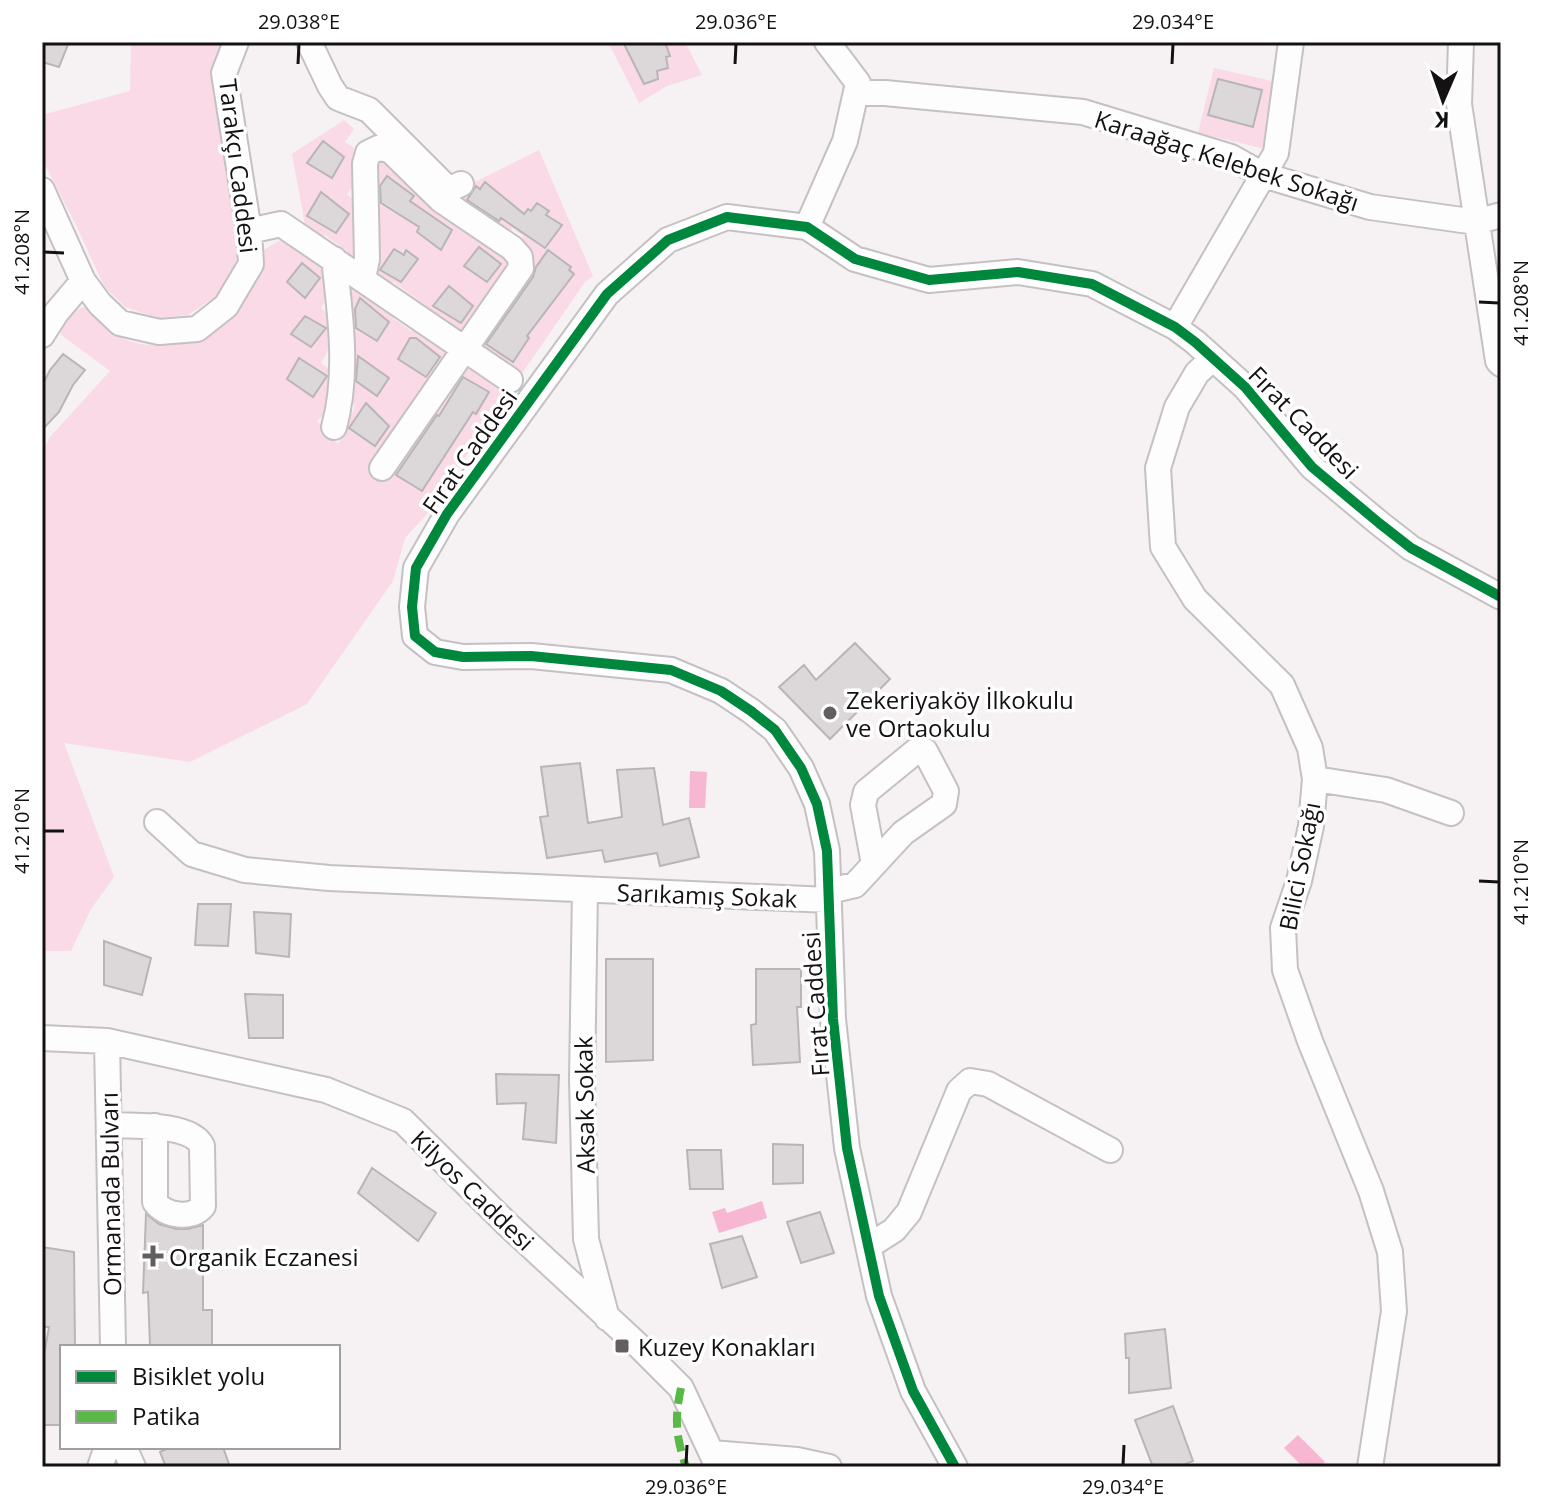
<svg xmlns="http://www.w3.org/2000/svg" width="1543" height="1509" font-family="'Open Sans',sans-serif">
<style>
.green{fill:#f9dae6}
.water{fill:#f7b7d2}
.building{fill:#dcd8da;stroke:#b9b5b6;stroke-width:2}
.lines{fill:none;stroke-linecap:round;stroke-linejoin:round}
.minor-casing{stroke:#c5c1c3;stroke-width:28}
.minor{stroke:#fefdfd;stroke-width:24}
.quiet{stroke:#58b947;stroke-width:8;stroke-dasharray:16 8;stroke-linecap:butt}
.cycleway-casing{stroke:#fff;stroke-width:15}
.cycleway{stroke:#00873e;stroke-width:10}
.ticks{fill:none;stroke:#141112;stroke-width:3}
.poi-dot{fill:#635f61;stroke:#fff;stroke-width:3}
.labels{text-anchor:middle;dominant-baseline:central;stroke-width:7;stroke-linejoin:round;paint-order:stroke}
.street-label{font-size:24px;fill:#141112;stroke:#fff}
.poi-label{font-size:24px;fill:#141112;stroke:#fff;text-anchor:start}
.neatline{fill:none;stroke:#141112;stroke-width:3}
.ticks-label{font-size:20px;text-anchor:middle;fill:#141112}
</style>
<rect width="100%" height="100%" fill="#f6f1f3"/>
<!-- green -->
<path class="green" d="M 131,42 L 221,42 L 214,79 L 221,136 L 234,188 L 240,237 L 234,276 L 216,296 L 188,315 L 157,318 L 125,307 L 104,286 L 77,227 L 42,159 L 42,115 L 130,91 Z
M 608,42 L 685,42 L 702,75 L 667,86 L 639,103 Z
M 1214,68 L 1277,82 L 1265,149 L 1198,133 Z
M 344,120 L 354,129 L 345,142 L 354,148 L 355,184 L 347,194 L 355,201 L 353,204 L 356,207 L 357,255 L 353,259 L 347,256 L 347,251 L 325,235 L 320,237 L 305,225 L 292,154 Z
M 539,150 L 593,276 L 585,282 L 521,375 L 479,343 L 527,272 L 533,258 L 519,243 L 523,236 L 513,228 L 507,235 L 465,206 L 462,199 L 453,193 Z
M 384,159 L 420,190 L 421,197 L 429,206 L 437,206 L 462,224 L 462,231 L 476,240 L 482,238 L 511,260 L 497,288 L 491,289 C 480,302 478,325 460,331 L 394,282 L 389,284 L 375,274 L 374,262 L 379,258 L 373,177 L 378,160 Z
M 284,238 L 323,265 L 329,296 L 321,308 L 330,315 L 330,347 L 321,363 L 334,372 L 332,407 L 317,421 L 338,444 L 346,431 L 347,419 C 356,412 357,403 347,395 L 348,286 L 352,286 L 394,314 L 394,319 L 411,331 L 418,329 L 447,353 C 442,369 431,379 420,389 C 413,397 407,408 402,417 L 403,421 L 370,468 L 384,479 L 465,364 L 510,391 L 427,514 L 405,538 L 393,581 L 307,704 L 190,762 L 64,743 L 114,877 L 91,909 L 71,951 L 42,951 L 42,452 L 50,437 L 110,371 L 60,334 C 66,319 71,311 86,306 C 127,352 145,349 202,339 L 258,266 L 262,251 Z"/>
<!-- water -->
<path class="water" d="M 690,771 L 707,772 L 705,808 L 689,808 Z
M 762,1201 L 767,1218 L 719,1233 L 712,1212 L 725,1208 L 727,1213 Z
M 1298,1435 L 1325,1462 L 1320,1467 L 1303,1467 L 1284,1448 Z"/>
<!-- building -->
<path class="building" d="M 42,42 L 69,42 L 59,67 L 42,62 Z
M 623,42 L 665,42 L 670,56 L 666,57 L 668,68 L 657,71 L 658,79 L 644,84 Z
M 1218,79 L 1262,90 L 1253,127 L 1208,115 Z
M 323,141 L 344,157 L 332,178 L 307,163 Z
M 387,176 L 414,196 L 410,201 L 452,230 L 441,250 L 417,232 L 419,227 L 381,203 L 380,186 Z
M 485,182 L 524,214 L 528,209 L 531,211 L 537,203 L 549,211 L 546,215 L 562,225 L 545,248 L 501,218 L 499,221 L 467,200 L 476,186 L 480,189 Z
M 321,192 L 349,214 L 336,233 L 307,216 Z
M 479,247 L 501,264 L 487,282 L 464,266 Z
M 394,249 L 404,255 L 406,250 L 418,259 L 401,282 L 380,270 Z
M 548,250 L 571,267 L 569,270 L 574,274 L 527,336 L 529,338 L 513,362 L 486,344 L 533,277 L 536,267 Z
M 302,263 L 320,278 L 305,298 L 287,282 Z
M 449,286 L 473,306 L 461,323 L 433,306 Z
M 360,298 L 389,322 L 377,341 L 356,328 L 355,309 Z
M 305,316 L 326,328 L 311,347 L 291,334 Z
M 410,338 L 416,338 L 440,357 L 426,377 L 398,359 Z
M 63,354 L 85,370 L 73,385 L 59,412 L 42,430 L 42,386 L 50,370 Z
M 358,356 L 389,378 L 377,396 L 356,381 Z
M 299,358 L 327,376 L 313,397 L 287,379 Z
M 463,377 L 489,392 L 476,414 L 473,412 L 422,491 L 396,475 L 437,415 L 439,416 Z
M 366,403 L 389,426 L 375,446 L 349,428 Z
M 855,643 L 890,679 L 830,739 L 779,687 L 804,665 L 816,680 Z
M 580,763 L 588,823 L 622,817 L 617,770 L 654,768 L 663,825 L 689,818 L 699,857 L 660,866 L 657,853 L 605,862 L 602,850 L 547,858 L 540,817 L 548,816 L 541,767 Z
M 198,904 L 231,904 L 228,946 L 195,945 Z
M 254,912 L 291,914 L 289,957 L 256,953 Z
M 104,941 L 151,958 L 142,995 L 104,985 Z
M 606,959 L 653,959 L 653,1060 L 606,1062 Z
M 756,969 L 801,969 L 801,1007 L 797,1007 L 800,1062 L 753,1065 L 751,1025 L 756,1024 Z
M 245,994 L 283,995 L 283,1038 L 249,1038 Z
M 496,1074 L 559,1075 L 556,1143 L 523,1139 L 526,1103 L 497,1104 Z
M 773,1144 L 803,1145 L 803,1183 L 773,1184 Z
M 687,1150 L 721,1150 L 723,1189 L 690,1189 Z
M 372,1168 L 436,1213 L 418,1241 L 358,1193 Z
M 820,1212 L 834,1253 L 801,1263 L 787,1222 Z
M 146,1214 L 159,1224 L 176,1229 L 188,1229 L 203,1225 L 203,1310 L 212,1310 L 212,1347 L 150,1345 L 148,1292 L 143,1293 Z
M 742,1236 L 757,1277 L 722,1288 L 710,1244 Z
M 42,1247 L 74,1252 L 75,1347 L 62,1347 L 62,1425 L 42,1425 L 42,1366 L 49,1327 L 42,1327 Z
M 1165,1329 L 1171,1388 L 1129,1393 L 1129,1358 L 1126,1358 L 1125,1334 Z
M 1173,1406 L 1193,1461 L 1179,1467 L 1153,1467 L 1135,1420 Z
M 170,1447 L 223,1447 L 230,1467 L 166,1467 L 160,1452 Z"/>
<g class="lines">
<defs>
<path id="minor" d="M 309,42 L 330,86 L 338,98 L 369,110 L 444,185 L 452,188 L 461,184
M 1461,42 L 1459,104 L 1498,361 L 1501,364
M 856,93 L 885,93 L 1083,112 L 1231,157 L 1263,175 L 1370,207 L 1476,222 L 1501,215
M 42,190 L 83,281 L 100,304 L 120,323 L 159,332 L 197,329 L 226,306 L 251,264 L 249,231 L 224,73 L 236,42
M 807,227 L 845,141 L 858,83 L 827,42
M 249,231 L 281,224 L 510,380
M 334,259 C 340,312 349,374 334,427
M 363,278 L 367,259 L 365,164 L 368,153 L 378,148 L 390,150 L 441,200 L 512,248 L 520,257 L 521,268 L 382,468
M 1175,327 L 1276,153 L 1291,42
M 42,335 L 56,313 L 83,281
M 1212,359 L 1197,373 L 1177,407 L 1158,468 L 1163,547 L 1195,599 L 1282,685 L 1310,748 L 1315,779 L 1311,826 L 1299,881 L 1283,928 L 1285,970 L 1310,1041 L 1371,1191 L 1390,1252 L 1394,1311 L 1370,1467
M 1315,779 L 1386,790 L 1451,813
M 157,822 L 192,854 L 245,870 L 329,878 L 829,900
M 585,890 L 582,1080 L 586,1239 L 607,1318
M 829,891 L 855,885 L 903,833 L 944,804 L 946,791 L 925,751 L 916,751 L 866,792 L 863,805 L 874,864
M 42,1038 L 107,1041 L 326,1090 L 403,1121 L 508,1225 L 641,1348 L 681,1388 L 718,1467
M 107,1041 L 113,1347
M 109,1125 C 132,1126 191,1123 202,1146 L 203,1206 C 192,1220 165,1216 155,1202 L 155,1126
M 869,1246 L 894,1230 L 909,1212 L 959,1091 L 970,1081 L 988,1084 L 1110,1150
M 124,1447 L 133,1467
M 712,1453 L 797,1460 L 829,1467
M 100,1467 L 107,1447
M 955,1467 L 913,1391 L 879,1296 L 847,1148 L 833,1019 L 827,851 L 817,804 L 801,768 L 775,730 L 751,711 L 721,691 L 671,670 L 531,656 L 463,657 L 435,652 L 415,636 L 412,607 L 416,568 L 447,514 L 607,294 L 668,240 L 727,217 L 807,227 L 855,259 L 929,280 L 1018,272 L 1092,284 L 1175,327 L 1195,342 L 1245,387 L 1312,467 L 1379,523 L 1411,548 L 1501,597"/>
</defs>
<!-- minor casing -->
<use href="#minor" class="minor-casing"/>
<!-- minor -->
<use href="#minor" class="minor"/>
<!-- quiet -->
<path class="quiet" d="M 681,1388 C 674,1420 676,1436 686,1467"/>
<defs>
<path id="cycleway" d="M 955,1467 L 913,1391 L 879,1296 L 847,1148 L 833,1019 L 827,851 L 817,804 L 801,768 L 775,730 L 751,711 L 721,691 L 671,670 L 531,656 L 463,657 L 435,652 L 415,636 L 412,607 L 416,568 L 447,514 L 607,294 L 668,240 L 727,217 L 807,227 L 855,259 L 929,280 L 1018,272 L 1092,284 L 1175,327 L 1195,342 L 1245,387 L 1312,467 L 1379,523 L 1411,548 L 1501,597"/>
</defs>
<!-- cycleway casing -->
<use href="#cycleway" class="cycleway-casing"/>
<!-- cycleway -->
<use href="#cycleway" class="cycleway"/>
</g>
<!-- ticks -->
<path class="ticks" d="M 298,64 L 299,44M 735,64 L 736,44M 1172,64 L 1173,44M 44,252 L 64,253M 1479,302 L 1499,303M 44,831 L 64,831M 1479,881 L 1499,882M 686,1465 L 687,1445M 1123,1465 L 1124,1445"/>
<!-- markers -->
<g class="poi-dot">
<circle cx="830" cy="713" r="8"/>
<path d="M149 1244h8v8h8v8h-8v8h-8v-8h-8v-8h8z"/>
<rect x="614" y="1338" width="16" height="16" rx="4"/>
</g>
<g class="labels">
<!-- street labels -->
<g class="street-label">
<text transform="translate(1227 160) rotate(18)">Karaağaç Kelebek Sokağı</text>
<text transform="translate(239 166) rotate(83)">Tarakçı Caddesi</text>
<text transform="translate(1304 422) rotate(46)">Fırat Caddesi</text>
<text transform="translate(469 451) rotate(-55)">Fırat Caddesi</text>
<text transform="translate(1299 866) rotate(-79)">Bilici Sokağı</text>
<text transform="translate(707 895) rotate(2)">Sarıkamış Sokak</text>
<text transform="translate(815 1004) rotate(-94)">Fırat Caddesi</text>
<text transform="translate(584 1105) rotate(-91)">Aksak Sokak</text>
<text transform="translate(473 1190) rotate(44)">Kilyos Caddesi</text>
<text transform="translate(110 1194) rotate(-91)">Ormanada Bulvarı</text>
</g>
<!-- poi labels -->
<g class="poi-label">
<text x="846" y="699">Zekeriyaköy İlkokulu<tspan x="846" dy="28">ve Ortaokulu</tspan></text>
<text x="169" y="1256">Organik Eczanesi</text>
<text x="638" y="1346">Kuzey Konakları</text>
</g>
</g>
<!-- border -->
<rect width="1543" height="1509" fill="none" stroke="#ffffff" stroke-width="88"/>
<!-- legend -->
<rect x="60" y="1345" width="280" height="104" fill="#ffffff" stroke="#a1a0a0" stroke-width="2"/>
<rect x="76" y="1371" width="40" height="12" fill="#00873e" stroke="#a1a0a0" stroke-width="2"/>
<text x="132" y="1385" font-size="24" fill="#141112">Bisiklet yolu</text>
<rect x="76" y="1411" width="40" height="12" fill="#58b947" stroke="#a1a0a0" stroke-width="2"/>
<text x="132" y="1425" font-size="24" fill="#141112">Patika</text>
<!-- north arrow -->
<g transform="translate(1443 100) rotate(182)" stroke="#ffffff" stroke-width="6" paint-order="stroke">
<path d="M0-6L14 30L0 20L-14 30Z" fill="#141112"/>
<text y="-12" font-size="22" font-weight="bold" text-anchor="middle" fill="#141112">K</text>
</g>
<rect x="44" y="44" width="1455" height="1421" class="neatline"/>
<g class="ticks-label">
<text x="299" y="29">29.038°E</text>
<text x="736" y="29">29.036°E</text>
<text x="1173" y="29">29.034°E</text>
<text transform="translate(22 252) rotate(-90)" y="7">41.208°N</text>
<text transform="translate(1521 303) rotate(-90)" y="7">41.208°N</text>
<text transform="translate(22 831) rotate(-90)" y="7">41.210°N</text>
<text transform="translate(1521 882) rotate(-90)" y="7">41.210°N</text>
<text x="686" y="1494">29.036°E</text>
<text x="1123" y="1494">29.034°E</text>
</g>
</svg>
